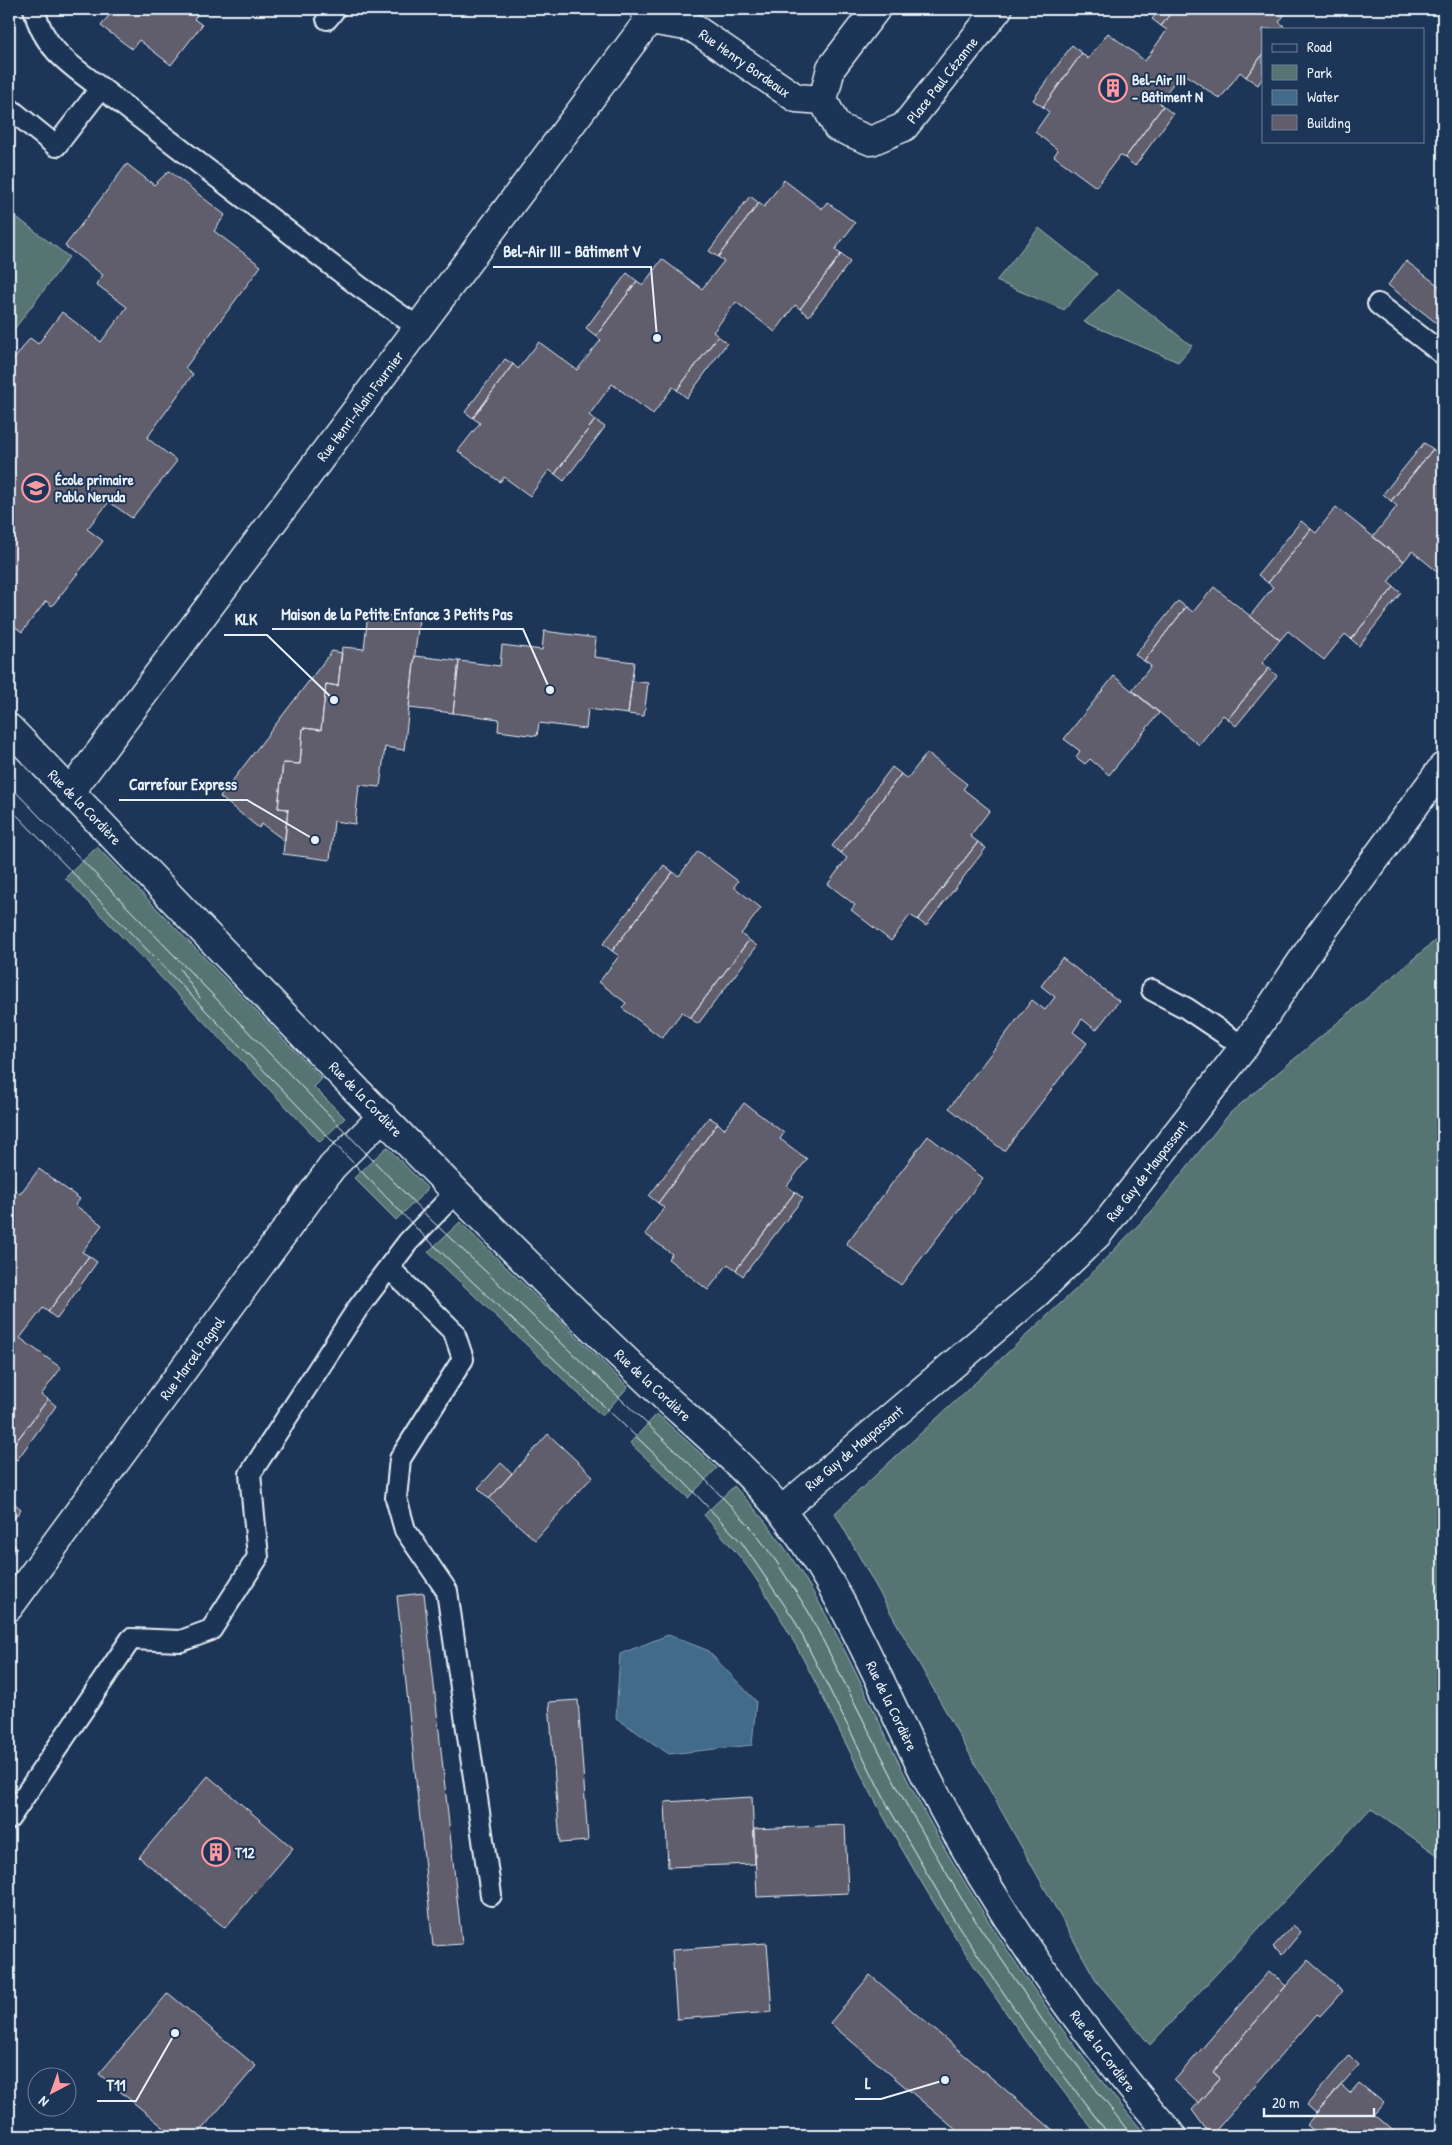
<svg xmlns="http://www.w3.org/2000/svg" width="1452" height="2145" font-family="'Patrick Hand',sans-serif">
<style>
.green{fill:#577472;stroke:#a0b2b5}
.water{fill:#426a8a;stroke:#84a0b6}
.building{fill:#615d6d;stroke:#e8f1f8}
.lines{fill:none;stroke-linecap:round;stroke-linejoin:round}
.lane-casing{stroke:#e8f1f8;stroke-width:24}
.street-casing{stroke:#e8f1f8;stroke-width:31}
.secondary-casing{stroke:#e8f1f8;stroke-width:31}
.lane{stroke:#1d3557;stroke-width:20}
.street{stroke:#1d3557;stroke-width:28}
.secondary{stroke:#1d3557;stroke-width:28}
.tram{stroke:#e8f1f8;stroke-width:1}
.labels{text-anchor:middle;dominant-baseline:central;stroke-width:4;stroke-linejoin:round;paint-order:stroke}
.street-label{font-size:15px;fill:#e8f1f8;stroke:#1d3557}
.poi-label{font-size:15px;font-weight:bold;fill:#e8f1f8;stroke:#1d3557;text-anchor:start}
.leader{fill:none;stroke:#e8f1f8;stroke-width:2}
.callout-dot{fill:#e8f1f8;stroke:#1d3557;stroke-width:2}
.callout-label{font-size:16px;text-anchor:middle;font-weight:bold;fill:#e8f1f8;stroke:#1d3557;stroke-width:4;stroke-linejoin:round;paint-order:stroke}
</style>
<rect width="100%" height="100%" fill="#1d3557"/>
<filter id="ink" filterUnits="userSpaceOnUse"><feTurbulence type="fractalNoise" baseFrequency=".02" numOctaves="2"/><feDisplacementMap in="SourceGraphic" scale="10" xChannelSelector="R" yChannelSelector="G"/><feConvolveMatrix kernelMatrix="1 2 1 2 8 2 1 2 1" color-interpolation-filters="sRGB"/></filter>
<g filter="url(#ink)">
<!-- green -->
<path class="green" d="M 15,216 L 69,257 L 9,336 L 9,225 Z
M 1039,228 L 1097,274 L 1064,310 L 996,281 Z
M 1119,289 L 1192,346 L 1178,362 L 1084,322 Z
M 97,847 L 322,1079 L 314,1087 L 345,1118 L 320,1142 L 65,878 Z
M 1443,934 L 1443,1859 L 1371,1808 L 1150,2045 L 1097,1982 L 835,1513 L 1075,1290 L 1152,1211 L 1230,1113 Z
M 387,1147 L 428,1189 L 396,1220 L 354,1178 Z
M 460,1222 L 628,1387 L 602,1416 L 428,1252 Z
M 657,1414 L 717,1468 L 688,1498 L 630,1443 Z
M 734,1486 C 819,1574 857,1682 912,1789 C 975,1909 1059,2034 1147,2136 L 1098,2136 C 1016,2033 943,1925 880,1810 C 837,1731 803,1647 752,1573 C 738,1553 720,1534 704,1515 Z"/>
<!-- water -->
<path class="water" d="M 668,1635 L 707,1650 L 756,1701 L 752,1745 L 669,1754 L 616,1718 L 620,1654 Z"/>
<!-- building -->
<path class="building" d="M 111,9 L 202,9 L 194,19 L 202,25 L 171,65 L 139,40 L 132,49 L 101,26 L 113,10 Z
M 1160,9 L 1174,9 L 1161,26 L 1152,19 Z
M 1174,9 L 1289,9 L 1279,22 L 1284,26 L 1282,29 L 1263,29 L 1263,54 L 1246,77 L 1240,72 L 1220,99 L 1182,72 L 1159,102 L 1163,106 L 1125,158 L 1120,155 L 1096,187 L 1054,156 L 1058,150 L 1035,132 L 1049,112 L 1043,107 L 1082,53 L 1088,59 L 1108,33 L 1145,61 L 1167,30 L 1161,26 Z
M 1072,45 L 1082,53 L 1043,107 L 1033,100 Z
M 1263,54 L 1263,77 L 1258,85 L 1246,77 Z
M 1163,106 L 1173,114 L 1135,166 L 1125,158 Z
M 127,164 L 154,185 L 169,171 L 225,215 L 214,231 L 261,266 L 185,368 L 193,374 L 147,438 L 177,461 L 132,518 L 109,502 L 87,529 L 103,541 L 52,606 L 46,601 L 22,632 L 9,622 L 9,366 L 30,338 L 38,344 L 62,312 L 101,342 L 127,307 L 96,284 L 103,275 L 65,246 Z
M 784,180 L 822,209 L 827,202 L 855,223 L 835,250 L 841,254 L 800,309 L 795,305 L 775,332 L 736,302 L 713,332 L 718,336 L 677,390 L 673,387 L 653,414 L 612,384 L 589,415 L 595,420 L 555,474 L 549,470 L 530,496 L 504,477 L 500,482 L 458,451 L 480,423 L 473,418 L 513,364 L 518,369 L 539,342 L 577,370 L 601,340 L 596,336 L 637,281 L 643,285 L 662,259 L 702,289 L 724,261 L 718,257 L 759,203 L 764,207 Z
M 750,196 L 759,203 L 718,257 L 709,251 Z
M 1443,198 L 1443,216 L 1434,209 Z
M 841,254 L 850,262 L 809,316 L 800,309 Z
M 1406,261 L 1443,289 L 1443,328 L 1388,285 Z
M 627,273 L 637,281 L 596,336 L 586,328 Z
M 718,336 L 727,343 L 687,398 L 677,390 Z
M 505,359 L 513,364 L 473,418 L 465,412 Z
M 595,420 L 605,427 L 564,481 L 555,474 Z
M 1424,443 L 1433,449 L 1391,501 L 1383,494 Z
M 1443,445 L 1443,576 L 1412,551 L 1404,561 L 1373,537 L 1397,506 L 1391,501 L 1433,449 L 1437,453 Z
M 1336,507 L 1404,561 L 1388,582 L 1394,587 L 1351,639 L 1345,634 L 1324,660 L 1288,631 L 1280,640 L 1250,616 L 1273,587 L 1268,583 L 1311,529 L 1316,533 Z
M 1301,521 L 1311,529 L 1268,583 L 1258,575 Z
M 1214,587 L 1280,640 L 1262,663 L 1269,668 L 1228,719 L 1223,715 L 1199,745 L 1132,690 L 1151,666 L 1144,661 L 1186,607 L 1193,612 Z
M 1394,587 L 1401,593 L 1359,646 L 1351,639 Z
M 1178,601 L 1186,607 L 1144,661 L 1135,655 Z
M 368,613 L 419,619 L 404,750 L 385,747 L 380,787 L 359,785 L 355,824 L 334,821 L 330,860 L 283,854 L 288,809 L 278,808 L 283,763 L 300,764 L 303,728 L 321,730 L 326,684 L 338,686 L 342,647 L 364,649 Z
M 544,631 L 596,638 L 594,657 L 634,662 L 628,714 L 588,709 L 586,729 L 539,723 L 537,736 L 498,731 L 499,719 L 453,713 L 459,661 L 500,666 L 502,645 L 542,650 Z
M 332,651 L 342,653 L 338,686 L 326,684 L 321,730 L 303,728 L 300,764 L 283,763 L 278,808 L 288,809 L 285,841 L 262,824 L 259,828 L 220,797 Z
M 415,656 L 459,661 L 453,713 L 409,708 Z
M 1269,668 L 1277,676 L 1236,726 L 1228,719 Z
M 1114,676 L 1159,713 L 1109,775 L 1090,759 L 1085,764 L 1076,757 L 1080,751 L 1064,739 Z
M 632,681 L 648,683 L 644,716 L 628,714 Z
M 927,753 L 967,784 L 963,789 L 990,810 L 970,836 L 978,842 L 918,920 L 910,915 L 891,941 L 851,910 L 855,905 L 828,884 L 847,858 L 841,853 L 901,774 L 907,779 Z
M 892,767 L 901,774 L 841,853 L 832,846 Z
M 978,842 L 986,848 L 926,926 L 918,920 Z
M 698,851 L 738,881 L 734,887 L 761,908 L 741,934 L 749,940 L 690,1018 L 682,1012 L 662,1038 L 622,1008 L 626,1003 L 599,982 L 619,956 L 612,951 L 673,872 L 679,876 Z
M 664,865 L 673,872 L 612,951 L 603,944 Z
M 749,940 L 757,946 L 698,1024 L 690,1018 Z
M 1062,958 L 1119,1001 L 1096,1030 L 1082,1019 L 1073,1032 L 1087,1043 L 1004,1151 L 949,1108 L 1032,1000 L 1045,1010 L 1055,997 L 1041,986 Z
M 744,1103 L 784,1133 L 780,1139 L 807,1159 L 787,1186 L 795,1192 L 736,1270 L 728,1264 L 708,1290 L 668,1259 L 672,1254 L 645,1234 L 664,1208 L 658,1203 L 718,1123 L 724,1129 Z
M 709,1117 L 718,1123 L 658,1203 L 649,1196 Z
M 928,1136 L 983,1178 L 901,1285 L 846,1244 Z
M 39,1169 L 80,1199 L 75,1205 L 102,1225 L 82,1252 L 89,1256 L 48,1312 L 43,1308 L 20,1338 L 61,1368 L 41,1395 L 48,1399 L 9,1451 L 9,1199 L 15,1190 L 20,1194 Z
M 9,1186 L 15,1190 L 9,1199 Z
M 795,1192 L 803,1198 L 743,1276 L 736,1270 Z
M 89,1256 L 97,1262 L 57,1319 L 48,1312 Z
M 48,1399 L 56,1406 L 17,1460 L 9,1454 L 9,1451 Z
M 548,1434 L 593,1476 L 535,1540 L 489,1499 Z
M 501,1463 L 512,1473 L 489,1499 L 478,1488 Z
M 9,1499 L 21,1509 L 9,1526 Z
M 9,1541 L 17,1547 L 9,1558 Z
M 424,1593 L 462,1944 L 433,1946 L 397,1596 Z
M 578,1700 L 588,1841 L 560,1843 L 549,1702 Z
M 208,1776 L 293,1848 L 225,1928 L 139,1857 Z
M 752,1797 L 755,1864 L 668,1867 L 665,1802 Z
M 845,1825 L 848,1893 L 757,1897 L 754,1829 Z
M 1293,1925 L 1301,1932 L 1282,1955 L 1273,1947 Z
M 767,1943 L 772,2012 L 677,2019 L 672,1950 Z
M 1308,1960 L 1343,1991 L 1320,2016 L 1317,2014 L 1211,2136 L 1192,2110 L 1220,2078 L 1213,2072 Z
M 1269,1971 L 1286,1986 L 1213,2072 L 1220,2078 L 1198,2103 L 1174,2081 Z
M 870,1975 L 1060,2136 L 963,2136 L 830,2023 Z
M 168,1993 L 256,2066 L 196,2136 L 174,2136 L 99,2074 Z
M 1349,2055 L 1359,2065 L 1316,2113 L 1307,2105 Z
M 1359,2083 L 1384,2103 L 1374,2114 L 1399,2136 L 1319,2136 L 1306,2125 L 1341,2085 L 1350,2093 Z"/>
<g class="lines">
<defs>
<path id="lane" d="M 34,9 C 43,48 70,65 101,88
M 327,19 L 335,9
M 9,108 L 56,146 L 101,88 L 360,287 L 419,328
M 1378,304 L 1443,354
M 1152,990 L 1186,1008 L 1244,1047
M 389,1268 L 454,1332 L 463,1359 L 400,1459 L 396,1498 L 405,1530 L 447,1591 L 491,1895
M 9,1819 L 131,1639 L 181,1641 L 211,1630 L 258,1557 L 250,1474 L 358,1308 L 408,1242 L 456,1192"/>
<path id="street" d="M 644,9 L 649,20 L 692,27 L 796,98 L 823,100
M 876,9 L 831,68 L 823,100 L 837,127 L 871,141 L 904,127 L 998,9
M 70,792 L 649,20
M 781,1511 L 1036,1294 L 1098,1234 L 1244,1047 L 1318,937 L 1443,767
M 9,1607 L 332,1167 L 383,1116"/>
<path id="secondary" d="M 9,728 C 182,908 353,1090 530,1266 C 575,1312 622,1357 669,1401 C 708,1436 748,1470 781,1511 C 847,1593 883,1694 931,1786 C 996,1911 1080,2030 1172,2136"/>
</defs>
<!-- lane casing -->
<use href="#lane" class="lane-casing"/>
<!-- street casing -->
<use href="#street" class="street-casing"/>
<!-- secondary casing -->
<use href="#secondary" class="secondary-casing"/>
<!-- lane -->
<use href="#lane" class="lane"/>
<!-- street -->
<use href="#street" class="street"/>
<!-- secondary -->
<use href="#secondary" class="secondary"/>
<!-- tram -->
<path class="tram" d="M 9,785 L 430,1219 L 696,1470 L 750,1526 L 776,1561 L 808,1611 L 905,1802 L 967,1908 L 1043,2021 L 1132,2136
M 9,807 L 419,1231 L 684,1482 L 742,1543 L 794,1619 L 890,1810 L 953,1918 L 1028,2029 L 1110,2136
M 180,969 L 200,998"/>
</g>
</g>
<!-- icons -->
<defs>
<symbol id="building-ring" viewBox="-11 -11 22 22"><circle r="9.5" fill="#1d3557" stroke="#ff9aa2" stroke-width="1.5"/><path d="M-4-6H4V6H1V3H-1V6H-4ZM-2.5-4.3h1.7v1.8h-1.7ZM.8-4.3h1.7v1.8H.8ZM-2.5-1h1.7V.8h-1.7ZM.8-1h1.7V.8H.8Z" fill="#ff9aa2"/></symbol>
<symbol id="school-ring" viewBox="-11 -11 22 22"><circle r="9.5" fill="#1d3557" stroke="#ff9aa2" stroke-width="1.5"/><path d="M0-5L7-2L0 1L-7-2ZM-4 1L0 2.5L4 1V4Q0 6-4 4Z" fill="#ff9aa2"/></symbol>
</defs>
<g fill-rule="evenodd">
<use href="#building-ring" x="1097" y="72" width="32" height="32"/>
<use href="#school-ring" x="20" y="472" width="32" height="32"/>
<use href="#building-ring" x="200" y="1836" width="32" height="32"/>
</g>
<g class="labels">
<!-- street labels -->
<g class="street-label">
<text transform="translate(745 63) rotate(35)">Rue Henry Bordeaux</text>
<text transform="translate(942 80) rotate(-52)">Place Paul Cézanne</text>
<text transform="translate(360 406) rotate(-53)">Rue Henri-Alain Fournier</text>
<text transform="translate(85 807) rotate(46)">Rue de la Cordière</text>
<text transform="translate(366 1099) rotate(46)">Rue de la Cordière</text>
<text transform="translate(1147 1171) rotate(-52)">Rue Guy de Maupassant</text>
<text transform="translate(192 1358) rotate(-54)">Rue Marcel Pagnol</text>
<text transform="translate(653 1385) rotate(43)">Rue de la Cordière</text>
<text transform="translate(854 1448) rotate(-40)">Rue Guy de Maupassant</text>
<text transform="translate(892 1706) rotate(64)">Rue de la Cordière</text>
<text transform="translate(1103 2051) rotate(53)">Rue de la Cordière</text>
</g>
<!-- poi labels -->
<g class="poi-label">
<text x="1132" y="79">Bel-Air III<tspan x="1132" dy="17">- Bâtiment N</tspan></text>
<text x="55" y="479">École primaire<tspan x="55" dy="17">Pablo Neruda</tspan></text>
<text x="235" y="1852">T12</text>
</g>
</g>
<!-- callouts -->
<path class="leader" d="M657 338L651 267H493M550 690L523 629H272M334 700L267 635H224M315 840L247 800H119M945 2080L881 2099H855M175 2033L136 2101H97"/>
<g class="callout-dot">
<circle cx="657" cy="338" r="5"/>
<circle cx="550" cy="690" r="5"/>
<circle cx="334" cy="700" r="5"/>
<circle cx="315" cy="840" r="5"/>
<circle cx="945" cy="2080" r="5"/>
<circle cx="175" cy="2033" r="5"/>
</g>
<g class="callout-label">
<text x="572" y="257">Bel-Air III - Bâtiment V</text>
<text x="397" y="620">Maison de la Petite Enfance 3 Petits Pas</text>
<text x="246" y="625">KLK</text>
<text x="183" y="790">Carrefour Express</text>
<text x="868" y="2089">L</text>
<text x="116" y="2091">T11</text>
</g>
<!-- margin -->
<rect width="1452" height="2145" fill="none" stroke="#1d3557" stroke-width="30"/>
<rect x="15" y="15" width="1422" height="2115" fill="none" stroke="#e8f1f8" stroke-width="2" filter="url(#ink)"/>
<!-- legend -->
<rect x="1262" y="28" width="162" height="115" fill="#1d3557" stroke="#6e8097"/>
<rect x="1272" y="44" width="25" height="8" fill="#1d3557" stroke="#6e8097"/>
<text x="1307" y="52" font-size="15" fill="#e8f1f8">Road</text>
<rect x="1272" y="65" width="25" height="15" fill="#577472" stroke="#6e8097"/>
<text x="1307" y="78" font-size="15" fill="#e8f1f8">Park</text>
<rect x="1272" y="90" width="25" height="15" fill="#426a8a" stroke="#6e8097"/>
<text x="1307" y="102" font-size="15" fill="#e8f1f8">Water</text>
<rect x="1272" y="115" width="25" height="15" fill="#615d6d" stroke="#6e8097"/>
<text x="1307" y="128" font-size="15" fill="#e8f1f8">Building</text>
<!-- north arrow -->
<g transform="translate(52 2092) rotate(221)"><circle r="24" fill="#1d3557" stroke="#6e8097"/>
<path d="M0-4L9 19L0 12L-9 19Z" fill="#ff9aa2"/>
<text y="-8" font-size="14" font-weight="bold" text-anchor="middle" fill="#e8f1f8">N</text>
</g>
<!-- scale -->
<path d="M1264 2108v8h110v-8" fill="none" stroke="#e8f1f8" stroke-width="2.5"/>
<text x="1272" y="2108" font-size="15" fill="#e8f1f8" stroke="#1d3557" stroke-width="4" paint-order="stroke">20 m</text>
</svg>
